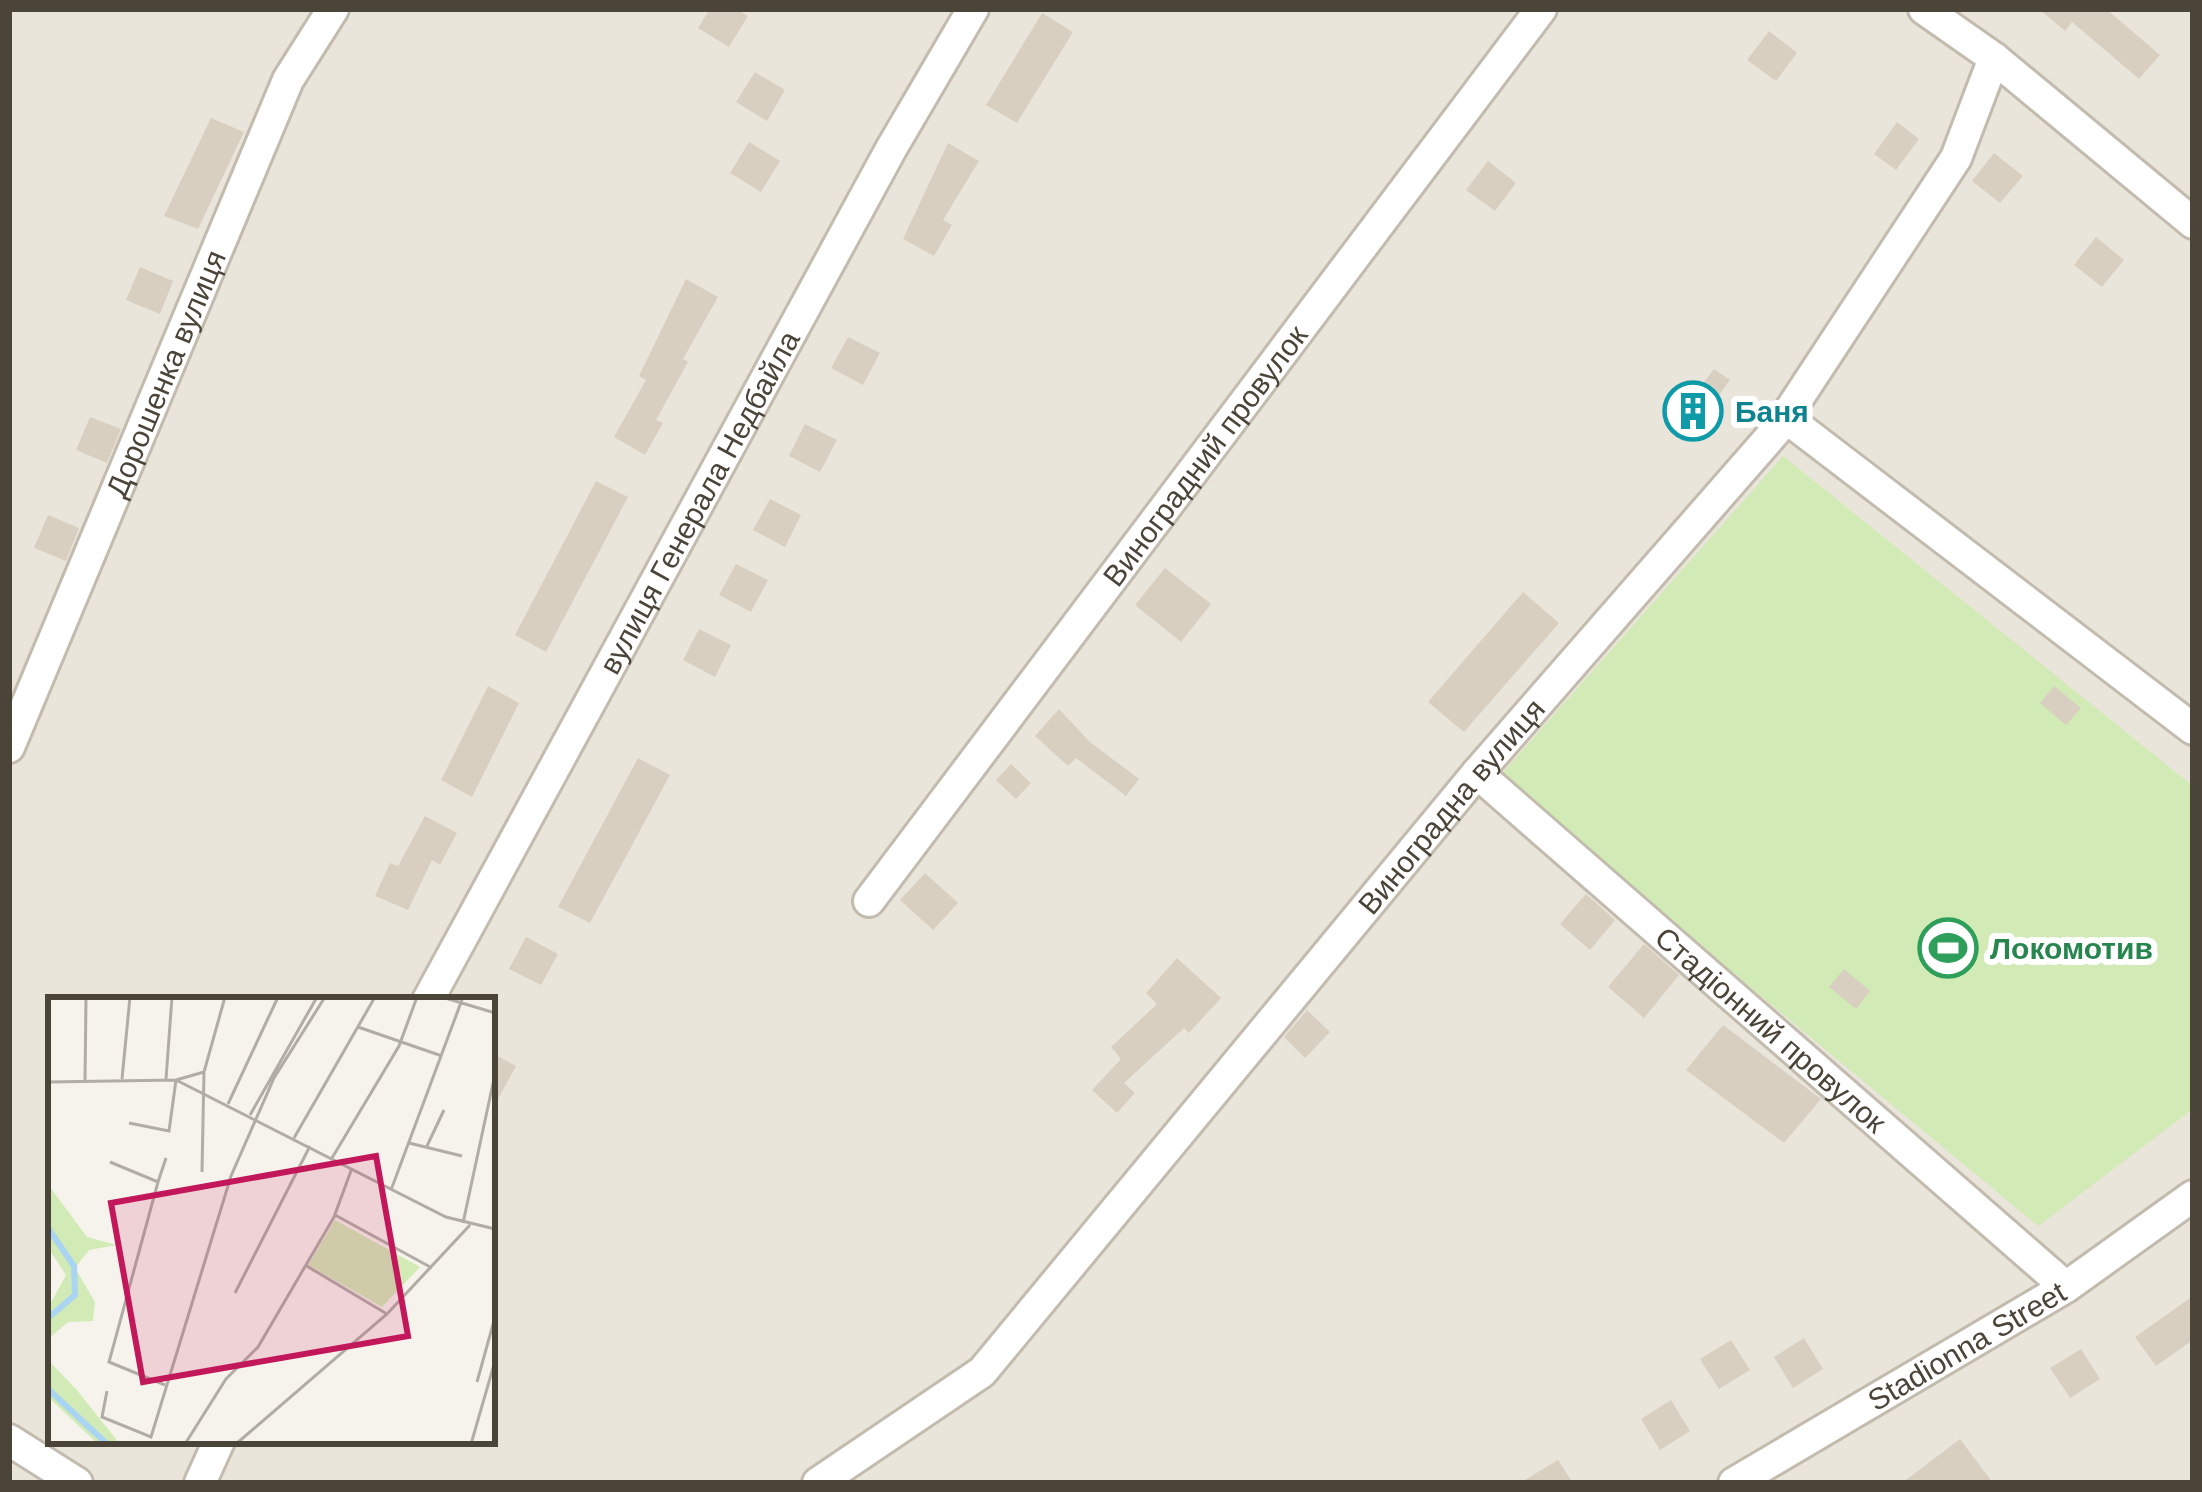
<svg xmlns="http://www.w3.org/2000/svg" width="2202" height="1492" font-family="Helvetica,sans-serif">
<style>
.residential{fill:#eae5da;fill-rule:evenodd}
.green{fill:#d2eab5}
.building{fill:#d8cfc1}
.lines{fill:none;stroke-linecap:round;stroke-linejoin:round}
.minor-casing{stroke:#c2bbae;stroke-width:36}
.minor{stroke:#fff;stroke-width:30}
.labels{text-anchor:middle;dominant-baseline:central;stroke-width:12;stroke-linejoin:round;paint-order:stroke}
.street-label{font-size:30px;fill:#4b4439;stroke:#fff}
.culture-label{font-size:30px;font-weight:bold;fill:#0d838f;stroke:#fff;text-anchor:start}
.leisure-label{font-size:30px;font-weight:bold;fill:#27864d;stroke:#fff;text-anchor:start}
.inset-river{fill:none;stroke:#a9d4f2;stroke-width:6}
.inset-road{fill:none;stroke:#b2ada4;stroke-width:3}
.view{fill:#c2185b;fill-opacity:0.15;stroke:#c2185b;stroke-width:6}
.inset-edge{fill:none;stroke:#4b4439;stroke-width:6}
</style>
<rect width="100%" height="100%" fill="#f6f3ec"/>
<!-- residential -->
<path class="residential" d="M 9,9 L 2193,9 L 2193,1483 L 9,1483 ZM 51,1000 L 492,1000 L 492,1441 L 51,1441 Z"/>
<!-- green -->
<path class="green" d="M 1783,456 L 2193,786 L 2193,1109 L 2038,1226 L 1498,778 Z"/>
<!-- building -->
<path class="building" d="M 710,9 L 736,9 L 748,16 L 729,47 L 698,28 Z
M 2039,9 L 2106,9 L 2160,55 L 2139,79 L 2072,22 L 2065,31 Z
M 1042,13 L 1073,32 L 1017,123 L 986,105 Z
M 1769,31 L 1797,53 L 1776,81 L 1747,60 Z
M 755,72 L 785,90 L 767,121 L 736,102 Z
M 211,118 L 244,132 L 198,229 L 164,216 Z
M 1897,122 L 1919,139 L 1896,170 L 1874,154 Z
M 749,142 L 780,161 L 761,192 L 730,173 Z
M 948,143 L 979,161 L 943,220 L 952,225 L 934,256 L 903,239 Z
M 1994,153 L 2023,176 L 2000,203 L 1972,181 Z
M 1488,161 L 1516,183 L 1495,211 L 1466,190 Z
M 2096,237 L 2124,260 L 2102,287 L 2074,265 Z
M 140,267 L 173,281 L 160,314 L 126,300 Z
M 686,279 L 718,297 L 683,359 L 688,362 L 656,420 L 663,423 L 645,455 L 614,437 L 646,380 L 639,376 Z
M 848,337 L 880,353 L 863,385 L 831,368 Z
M 1714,369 L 1730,380 L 1709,409 L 1722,418 L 1710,436 L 1665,403 L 1679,387 L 1693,397 Z
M 90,417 L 121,429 L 107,463 L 76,450 Z
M 805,424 L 837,440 L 820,472 L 789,456 Z
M 596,481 L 628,497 L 546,652 L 515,635 Z
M 770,499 L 801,515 L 785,547 L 753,530 Z
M 48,515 L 79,528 L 66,561 L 34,548 Z
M 736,564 L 768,580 L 751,612 L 719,595 Z
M 1165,568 L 1211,604 L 1181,642 L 1135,605 Z
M 1523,592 L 1559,623 L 1464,732 L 1428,702 Z
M 699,629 L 731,645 L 715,677 L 683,660 Z
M 488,686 L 519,703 L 472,797 L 441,780 Z
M 2054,686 L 2081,708 L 2066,725 L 2040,703 Z
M 1059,709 L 1090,742 L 1139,779 L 1126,796 L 1076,758 L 1068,766 L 1035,736 Z
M 638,758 L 670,775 L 590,923 L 558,907 Z
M 1011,764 L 1031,783 L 1016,799 L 996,780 Z
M 425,816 L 457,833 L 440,865 L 432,860 L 408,910 L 375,896 L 390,863 L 398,866 Z
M 925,873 L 958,903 L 933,930 L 900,900 Z
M 1586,894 L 1615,920 L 1590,950 L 1560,924 Z
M 526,937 L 558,954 L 541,985 L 509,969 Z
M 1644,944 L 1679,975 L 1644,1018 L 1608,987 Z
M 1177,958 L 1221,998 L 1189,1033 L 1184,1028 L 1124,1083 L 1135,1093 L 1117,1113 L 1092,1090 L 1121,1059 L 1111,1047 L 1157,1004 L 1146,993 Z
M 1844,969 L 1870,991 L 1856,1009 L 1829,987 Z
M 1307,1010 L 1330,1032 L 1305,1058 L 1284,1037 Z
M 1723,1025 L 1821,1099 L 1784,1143 L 1686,1070 Z
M 492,1053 L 516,1066 L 492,1110 Z
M 2193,1296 L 2193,1340 L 2156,1366 L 2135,1337 Z
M 1804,1338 L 1823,1369 L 1793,1388 L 1774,1357 Z
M 1731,1340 L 1750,1370 L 1719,1389 L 1700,1359 Z
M 2081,1349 L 2100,1379 L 2070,1398 L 2050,1368 Z
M 1671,1400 L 1690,1431 L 1660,1450 L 1641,1419 Z
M 1960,1439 L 1993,1483 L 1902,1483 Z
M 1558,1460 L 1573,1483 L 1520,1483 Z"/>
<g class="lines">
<defs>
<g id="minor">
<path d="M 1924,9 L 1994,58 L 2193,223"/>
<path d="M 1785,417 L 2193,729"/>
<path id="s1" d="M 9,747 L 288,80 L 333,9"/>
<path id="s2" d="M 1477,773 L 2066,1287"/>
<path id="s3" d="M 869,901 L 1541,9"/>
<path id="s4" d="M 428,1000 L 891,149 L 973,9"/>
<path d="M 9,1440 L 77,1483"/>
<path d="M 200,1483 L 219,1441"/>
<path id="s5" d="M 818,1483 L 982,1372 L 1477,773 L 1779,427 L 1956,158 L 1994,58"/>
<path id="s6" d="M 1734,1483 L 2066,1287 L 2193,1196"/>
</g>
</defs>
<!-- minor casing -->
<use href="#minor" class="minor-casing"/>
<!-- minor -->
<use href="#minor" class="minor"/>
</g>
<!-- icons -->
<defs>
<symbol id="building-ring" viewBox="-11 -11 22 22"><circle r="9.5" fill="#fff" stroke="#0f9aa8" stroke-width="1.5"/><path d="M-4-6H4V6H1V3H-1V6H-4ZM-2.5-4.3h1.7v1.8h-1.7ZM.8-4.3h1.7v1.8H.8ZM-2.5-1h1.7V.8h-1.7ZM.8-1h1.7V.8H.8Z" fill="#0f9aa8"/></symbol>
<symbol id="stadium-ring" viewBox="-11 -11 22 22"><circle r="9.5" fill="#fff" stroke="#2e9e5b" stroke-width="1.5"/><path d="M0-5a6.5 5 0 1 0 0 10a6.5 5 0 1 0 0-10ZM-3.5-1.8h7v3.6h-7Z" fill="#2e9e5b"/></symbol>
</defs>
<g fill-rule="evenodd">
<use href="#building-ring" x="1660" y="378" width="66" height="66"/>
<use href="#stadium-ring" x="1915" y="915" width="66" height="66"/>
</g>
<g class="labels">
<!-- street labels -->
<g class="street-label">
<text stroke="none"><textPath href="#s1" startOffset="405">Дорошенка вулиця</textPath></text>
<text stroke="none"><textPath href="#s3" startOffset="558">Виноградний провулок</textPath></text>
<text stroke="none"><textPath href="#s4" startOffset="567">вулиця Генерала Недбайла</textPath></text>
<text stroke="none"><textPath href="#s5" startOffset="933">Виноградна вулиця</textPath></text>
<text stroke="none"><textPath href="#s2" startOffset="390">Стадіонний провулок</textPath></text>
<text stroke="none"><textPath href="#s6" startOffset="270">Stadionna Street</textPath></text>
</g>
<!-- culture labels -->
<g class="culture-label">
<text x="1735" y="411">Баня</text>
</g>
<!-- leisure labels -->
<g class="leisure-label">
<text x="1990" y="948">Локомотив</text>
</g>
</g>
<!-- overview -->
<g transform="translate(48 997)">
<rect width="447" height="447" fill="#f6f3ec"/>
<path d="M 2,190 L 39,240 L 69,248 L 41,253 L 27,271 L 47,305 L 45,324 L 20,325 L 0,342 L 0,311 L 18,278 L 0,251 ZM 287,223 L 372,270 L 334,310 L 260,268 ZM 0,363 L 28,392 L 72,447 L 50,447 L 0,400 Z" fill="#d2eab5"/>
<path class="inset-river" d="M 0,231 L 26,269 L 27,298 L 0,321M 0,392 L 59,447"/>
<path class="inset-road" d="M 394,0 L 447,16M 310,30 L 394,59M 74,82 L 82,0M 118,82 L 124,0M 37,84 L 38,0M 0,85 L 128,83 L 398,220 L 447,232M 180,107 L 230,0M 202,118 L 269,0M 81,126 L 121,134 L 128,83 L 156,75M 246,141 L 327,0M 361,146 L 414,159M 378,151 L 396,113M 284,161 L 351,49 L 369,0M 62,165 L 110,185 L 118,161M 154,175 L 156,75 L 177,0M 110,185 L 61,365 L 117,388M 343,193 L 415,0M 287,218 L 384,271M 415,226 L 447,77M 257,268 L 339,317M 187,296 L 262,149M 429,385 L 447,320M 59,394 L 54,420 L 103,440 L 183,179 L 226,81 L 277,0M 137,447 L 178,382 L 210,350 L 286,220 L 304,171M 188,447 L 339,317 L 422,228M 423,447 L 447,364"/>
<path class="view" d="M 328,159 L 360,339 L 95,385 L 63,206 Z"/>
<rect width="447" height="447" class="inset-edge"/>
</g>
<!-- border -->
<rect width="2202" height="1492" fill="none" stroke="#4b4439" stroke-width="24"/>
</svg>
